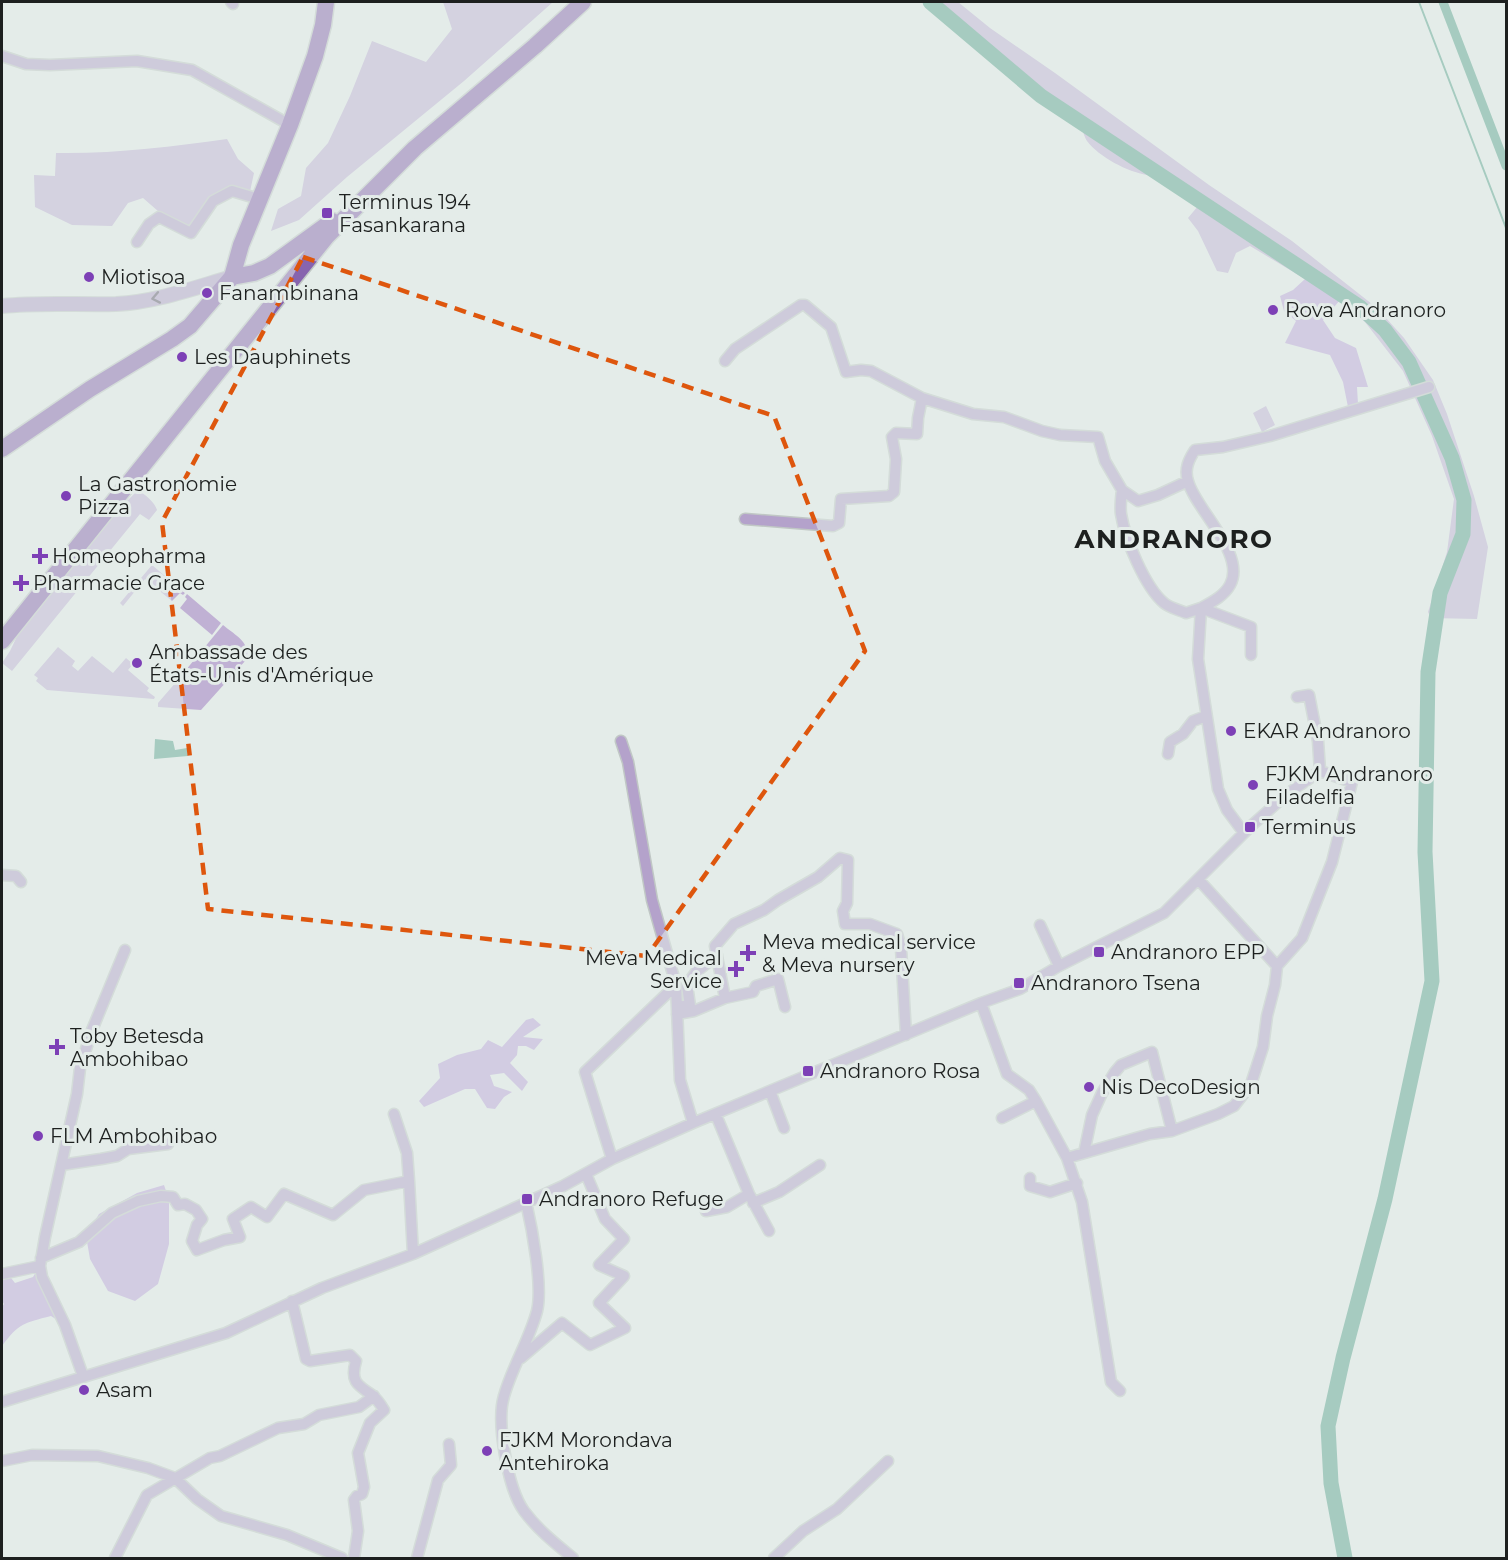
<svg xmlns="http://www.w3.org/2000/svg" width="1508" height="1560" font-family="Montserrat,sans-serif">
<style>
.green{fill:#c0b1d4}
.forest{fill:#bca5d9}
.water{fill:#5ca28e}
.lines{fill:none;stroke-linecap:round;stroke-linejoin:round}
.stream{stroke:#5ca28e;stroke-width:2}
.canal{stroke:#5ca28e;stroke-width:9}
.river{stroke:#5ca28e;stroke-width:15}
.minor-casing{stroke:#c0c7c5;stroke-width:13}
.tertiary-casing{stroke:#c0c7c5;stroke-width:16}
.primary-casing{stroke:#c0c7c5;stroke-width:19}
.minor{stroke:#b4a2cb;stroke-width:10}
.tertiary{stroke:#b4a2cb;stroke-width:14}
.primary{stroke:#8764ae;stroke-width:16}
.oneway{stroke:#615a6c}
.marked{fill:none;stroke:#de560d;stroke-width:4.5;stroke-dasharray:12 8;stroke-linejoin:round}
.poi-dot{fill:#7d40b6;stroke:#e4ece9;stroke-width:2}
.labels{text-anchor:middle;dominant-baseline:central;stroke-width:6;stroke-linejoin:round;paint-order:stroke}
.poi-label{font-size:20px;fill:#1d201f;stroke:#e4ece9;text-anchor:start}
.district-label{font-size:26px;font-weight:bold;letter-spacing:1.5px;fill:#1d201f;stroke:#e4ece9}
</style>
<rect width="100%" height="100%" fill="#e4ece9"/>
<!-- green -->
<path class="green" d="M 443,2 L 553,2 L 464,81 L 347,177 L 299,220 L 271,231 L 278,209 L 301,196 L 306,168 L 328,143 L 350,96 L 372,41 L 426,62 L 452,29 Z
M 927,2 L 958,2 L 990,28 L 1055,73 L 1209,185 L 1292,241 L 1377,308 L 1404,338 L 1433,380 L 1447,414 L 1474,496 L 1488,547 L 1477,619 L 1431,618 L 1428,612 L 1447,552 L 1454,499 L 1432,436 L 1403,371 L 1365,322 L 1340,300 L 1250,246 L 1236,253 L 1228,273 L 1217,271 L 1198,231 L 1188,218 L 1198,206 C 1188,197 1169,178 1157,175 C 1154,174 1151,176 1147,175 C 1128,172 1099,157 1087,141 C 1085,138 1083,132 1082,128 L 977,45 Z
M 227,139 L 238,159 L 254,173 L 249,196 L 229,190 L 192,231 L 166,218 L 143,198 L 128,203 L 112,226 L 72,225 L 35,207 L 34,175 L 55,176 L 56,153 C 112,154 171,147 227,139 Z
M 1266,406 L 1275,425 L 1262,432 L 1253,413 Z
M 137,491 C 145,493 155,503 157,510 L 149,520 L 140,514 L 12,671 L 2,663 L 10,651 L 23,624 L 116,512 Z
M 152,565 L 185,593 L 183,595 L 180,593 L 172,601 L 145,579 L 123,606 L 120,603 Z
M 187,594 L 221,623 L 212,635 L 180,608 L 187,599 L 185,597 Z
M 223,625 C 235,635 252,643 246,660 L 201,710 L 158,707 L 158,703 L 177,681 L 179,682 L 187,673 L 185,671 Z
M 58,647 L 75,661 L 72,666 L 78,671 L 92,656 L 113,673 L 126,658 L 133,664 L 128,670 L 149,688 L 147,691 L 155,697 L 154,699 L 47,690 L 36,681 L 38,678 L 34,675 Z"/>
<!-- forest -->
<path class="forest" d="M 1305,279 L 1340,300 L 1323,320 L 1335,338 L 1356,348 L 1368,387 L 1357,387 L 1358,404 L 1348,407 L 1343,382 L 1330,355 L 1285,343 L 1296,321 L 1284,311 L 1280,296 L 1293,290 Z
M 533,1018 L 541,1025 L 523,1037 L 543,1039 L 534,1050 L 526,1046 L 518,1046 L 517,1055 L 510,1063 L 528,1082 L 522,1091 L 504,1073 L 490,1075 L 494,1086 L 512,1092 L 504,1097 L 495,1109 L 487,1108 L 475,1089 L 465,1089 L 424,1107 L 419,1101 L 440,1078 L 438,1064 L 457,1055 L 481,1049 L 488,1040 L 502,1047 L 526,1020 Z
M 164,1185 L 169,1200 L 169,1244 L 158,1284 L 135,1301 L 108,1291 L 90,1259 L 86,1236 L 99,1214 L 137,1193 Z
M 39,1267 L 65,1325 L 51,1316 C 24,1323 19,1323 2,1346 L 2,1307 L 4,1304 L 2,1301 L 2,1270 L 4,1269 L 15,1283 L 33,1277 Z"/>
<!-- water -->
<path class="water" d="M 155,739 L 173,741 L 175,750 L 187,748 L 188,756 L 154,759 Z"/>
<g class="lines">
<!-- stream -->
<path class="stream" d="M 1419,2 L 1506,228"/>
<!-- canal -->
<path class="canal" d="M 1443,2 L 1506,166"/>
<!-- river -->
<path class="river" d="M 930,2 L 1041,96 L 1360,307 L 1385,330 L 1409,362 L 1452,458 L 1464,500 L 1463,534 L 1440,593 L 1428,672 L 1425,852 L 1432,981 L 1385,1199 L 1343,1358 L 1328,1426 L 1331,1483 L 1345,1558"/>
<defs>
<path id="minor" d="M 231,2 L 233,4
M 2,56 L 26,64 L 50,65 L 137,61 L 192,70 L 290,125
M 137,242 L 149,224 L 159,217 L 191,233 L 213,201 L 232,191 L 259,199
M 725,361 L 735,349 L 801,305 L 805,305 L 831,327 L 846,372 L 861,370 L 871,371 L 922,398 L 973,414 L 1004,417 L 1042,431 L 1060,435 L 1098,437 L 1105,461 L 1122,490 L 1138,501 L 1158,495 L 1188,481
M 1122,490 C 1121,498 1120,507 1121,514 C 1125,539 1145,587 1164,603 C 1170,608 1179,610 1186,613 L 1201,608 L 1251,627 L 1251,655
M 745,519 L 833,526 L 839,523 L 841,499 L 889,496 L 894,492 L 896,459 L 892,437 L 896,433 L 917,434 L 918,418 L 922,398
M 621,741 L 628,762 L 652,900 L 676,985 L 680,1080 L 693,1123
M 1168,754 L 1170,742 L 1183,734 L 1193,721 L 1206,716
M 1244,833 L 1227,810 L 1218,789 L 1198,659 L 1201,608 C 1212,602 1224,596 1230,585 C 1247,554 1195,509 1188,481 C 1184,469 1189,459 1195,450 L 1223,447 L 1270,436 L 1429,387
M 2,875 L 16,876 L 21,882
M 1198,879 L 1277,966
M 1040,925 L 1059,966
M 725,998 L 715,946 L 734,924 L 764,910 L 778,900 L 818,877 L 840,858 L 848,860 L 847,903 L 843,911 L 845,924 L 870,924 L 897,934 L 901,948 L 906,1035
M 981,1003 L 1007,1074 L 1029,1090 L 1036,1101 L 1067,1158 L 1082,1202 L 1111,1382 L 1120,1391
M 681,1009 L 683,1006 L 690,1006 L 687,985 L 696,972 L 717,955
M 677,1014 L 694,1011 L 725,998 L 753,992 L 756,986 L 778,979 L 785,1007
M 770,1091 L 784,1128
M 716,1115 L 749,1194 L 769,1231
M 1002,1118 L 1036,1101
M 1084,1153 L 1092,1115 L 1102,1093 L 1115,1072 L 1121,1065 L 1152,1052 L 1172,1131
M 1067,1158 L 1150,1134 L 1172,1131 L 1218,1114 L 1234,1106 L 1251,1084 L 1263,1047 L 1267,1016 L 1275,985 L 1277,966 L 1302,938 L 1332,862 L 1352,782 L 1320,771
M 612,1159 L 585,1072 L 676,985
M 61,1165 L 101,1159 L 117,1156 L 128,1149 L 168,1144
M 1030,1178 L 1030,1186 L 1050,1192 L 1077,1183
M 409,1181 L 413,1254
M 526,1202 C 532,1228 543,1286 537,1311 C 529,1341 512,1367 504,1396 C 496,1422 508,1489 524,1511 C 538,1530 556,1544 573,1558
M 753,1203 L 779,1192 L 820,1165
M 706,1211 L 727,1207 L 749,1194
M 41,1258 L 79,1242 L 112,1213 L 138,1201 L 161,1196 L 173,1197 L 178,1205 L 185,1204 L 196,1210 L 202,1219 L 197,1225 L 192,1241 L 197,1250 L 224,1240 L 240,1237 L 233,1219 L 251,1207 L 267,1217 L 284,1194 L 333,1215 L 364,1190 L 409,1181 L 407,1153 L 394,1114
M 2,1274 L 40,1266
M 292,1301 L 306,1359 L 310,1361 L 350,1355 L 356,1361 C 350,1381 357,1385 372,1395 C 377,1399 381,1405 384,1410 L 370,1423 L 358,1453 L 364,1487 L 362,1494 L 357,1496 L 354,1500 L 358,1531 L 354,1558
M 521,1358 L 562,1323 L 590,1345 L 625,1328 L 599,1303 L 624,1276 L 599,1265 L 624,1239 L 605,1219 L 586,1174
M 83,1376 L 65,1325 L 42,1277 L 40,1266 L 45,1237 L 77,1094 L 80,1068 L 92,1030 L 125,950
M 2,1402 L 226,1333 L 322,1288 L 413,1254 L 563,1186 L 612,1159 L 693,1123 L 981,1003 L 1020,989 L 1059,966 L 1164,913 L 1251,826 L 1286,795 L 1320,771 L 1318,741 L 1309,695 L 1297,697
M 2,1461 L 32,1455 L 98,1456 L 148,1468 L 175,1478 L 197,1499 L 221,1516 L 287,1535 L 342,1558
M 115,1558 L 147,1495 L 210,1458 L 220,1456 L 278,1428 L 304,1424 L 319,1415 L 359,1407 L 374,1396
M 417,1558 L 438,1480 L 451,1465 L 449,1444
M 774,1558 L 803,1531 L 837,1509 L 888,1461"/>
<path id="tertiary" d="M 2,306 C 40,302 78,305 116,304 C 156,302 194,288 232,277"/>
<path id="primary" d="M 232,277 L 254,273 L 270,266 L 332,221
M 2,449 L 90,389 L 172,339 L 190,326 L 232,277 L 241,245 L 290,125 L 315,56 L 323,25 L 326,2
M 2,641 L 327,236 L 415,148 L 535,46 L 583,2"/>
</defs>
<!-- minor casing -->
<use href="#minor" class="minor-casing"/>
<!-- tertiary casing -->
<use href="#tertiary" class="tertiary-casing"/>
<!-- primary casing -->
<use href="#primary" class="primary-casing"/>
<!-- minor -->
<use href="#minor" class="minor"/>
<!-- tertiary -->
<use href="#tertiary" class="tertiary"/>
<!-- primary -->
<use href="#primary" class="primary"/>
</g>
<!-- one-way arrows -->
<defs><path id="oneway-chevron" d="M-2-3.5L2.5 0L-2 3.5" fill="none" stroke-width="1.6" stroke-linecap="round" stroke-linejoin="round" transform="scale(1.5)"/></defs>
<use class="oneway" href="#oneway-chevron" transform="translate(156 298) rotate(169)"/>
<!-- marked area -->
<path d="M0 0H1508V1560H0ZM 303,257 L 774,416 L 865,651 L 647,956 L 208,909 L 162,522 Z" fill="#e4ece9" fill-opacity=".55" fill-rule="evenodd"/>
<path class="marked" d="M 303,257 L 774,416 L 865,651 L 647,956 L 208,909 L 162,522 Z"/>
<!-- markers -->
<g class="poi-dot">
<rect x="321" y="207" width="12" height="12" rx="3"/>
<circle cx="89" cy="277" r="6"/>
<circle cx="207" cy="293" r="6"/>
<circle cx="1273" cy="310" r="6"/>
<circle cx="182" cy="357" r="6"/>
<circle cx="66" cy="496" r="6"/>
<path d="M37 547h6v6h6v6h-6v6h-6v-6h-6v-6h6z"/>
<path d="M18 574h6v6h6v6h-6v6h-6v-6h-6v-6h6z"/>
<circle cx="137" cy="663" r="6"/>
<circle cx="1231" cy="731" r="6"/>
<circle cx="1253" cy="785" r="6"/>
<rect x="1244" y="821" width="12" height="12" rx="3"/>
<rect x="1093" y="946" width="12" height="12" rx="3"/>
<path d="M745 944h6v6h6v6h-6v6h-6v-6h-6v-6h6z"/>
<path d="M733 960h6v6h6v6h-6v6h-6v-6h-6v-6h6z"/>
<rect x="1013" y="977" width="12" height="12" rx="3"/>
<path d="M54 1038h6v6h6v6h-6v6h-6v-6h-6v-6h6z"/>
<rect x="802" y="1065" width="12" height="12" rx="3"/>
<circle cx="1089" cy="1087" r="6"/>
<circle cx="38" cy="1136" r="6"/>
<rect x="521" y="1193" width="12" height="12" rx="3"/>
<circle cx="84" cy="1390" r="6"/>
<circle cx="487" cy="1451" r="6"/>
</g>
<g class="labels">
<!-- poi labels -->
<g class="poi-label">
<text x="339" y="202">Terminus 194<tspan x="339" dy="23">Fasankarana</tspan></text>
<text x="101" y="277">Miotisoa</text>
<text x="219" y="293">Fanambinana</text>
<text x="1285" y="310">Rova Andranoro</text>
<text x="194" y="357">Les Dauphinets</text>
<text x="78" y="484">La Gastronomie<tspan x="78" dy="23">Pizza</tspan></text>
<text x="52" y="556">Homeopharma</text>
<text x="33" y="583">Pharmacie Grace</text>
<text x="149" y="652">Ambassade des<tspan x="149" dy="23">États-Unis d'Amérique</tspan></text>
<text x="1243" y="731">EKAR Andranoro</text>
<text x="1265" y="774">FJKM Andranoro<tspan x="1265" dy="23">Filadelfia</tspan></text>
<text x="1262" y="827">Terminus</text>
<text x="762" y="942">Meva medical service<tspan x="762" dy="23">&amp; Meva nursery</tspan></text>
<text x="1111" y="952">Andranoro EPP</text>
<text x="722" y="958" text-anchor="end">Meva Medical<tspan x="722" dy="23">Service</tspan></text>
<text x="1031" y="983">Andranoro Tsena</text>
<text x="70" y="1036">Toby Betesda<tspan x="70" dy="23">Ambohibao</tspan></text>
<text x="820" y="1071">Andranoro Rosa</text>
<text x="1101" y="1087">Nis DecoDesign</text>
<text x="50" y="1136">FLM Ambohibao</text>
<text x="539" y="1199">Andranoro Refuge</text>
<text x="96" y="1390">Asam</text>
<text x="499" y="1440">FJKM Morondava<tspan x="499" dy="23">Antehiroka</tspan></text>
</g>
<!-- district labels -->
<g class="district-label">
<text x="1174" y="539">ANDRANORO</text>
</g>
</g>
<!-- border -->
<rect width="1508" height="1560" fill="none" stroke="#1d201f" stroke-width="6"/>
</svg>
